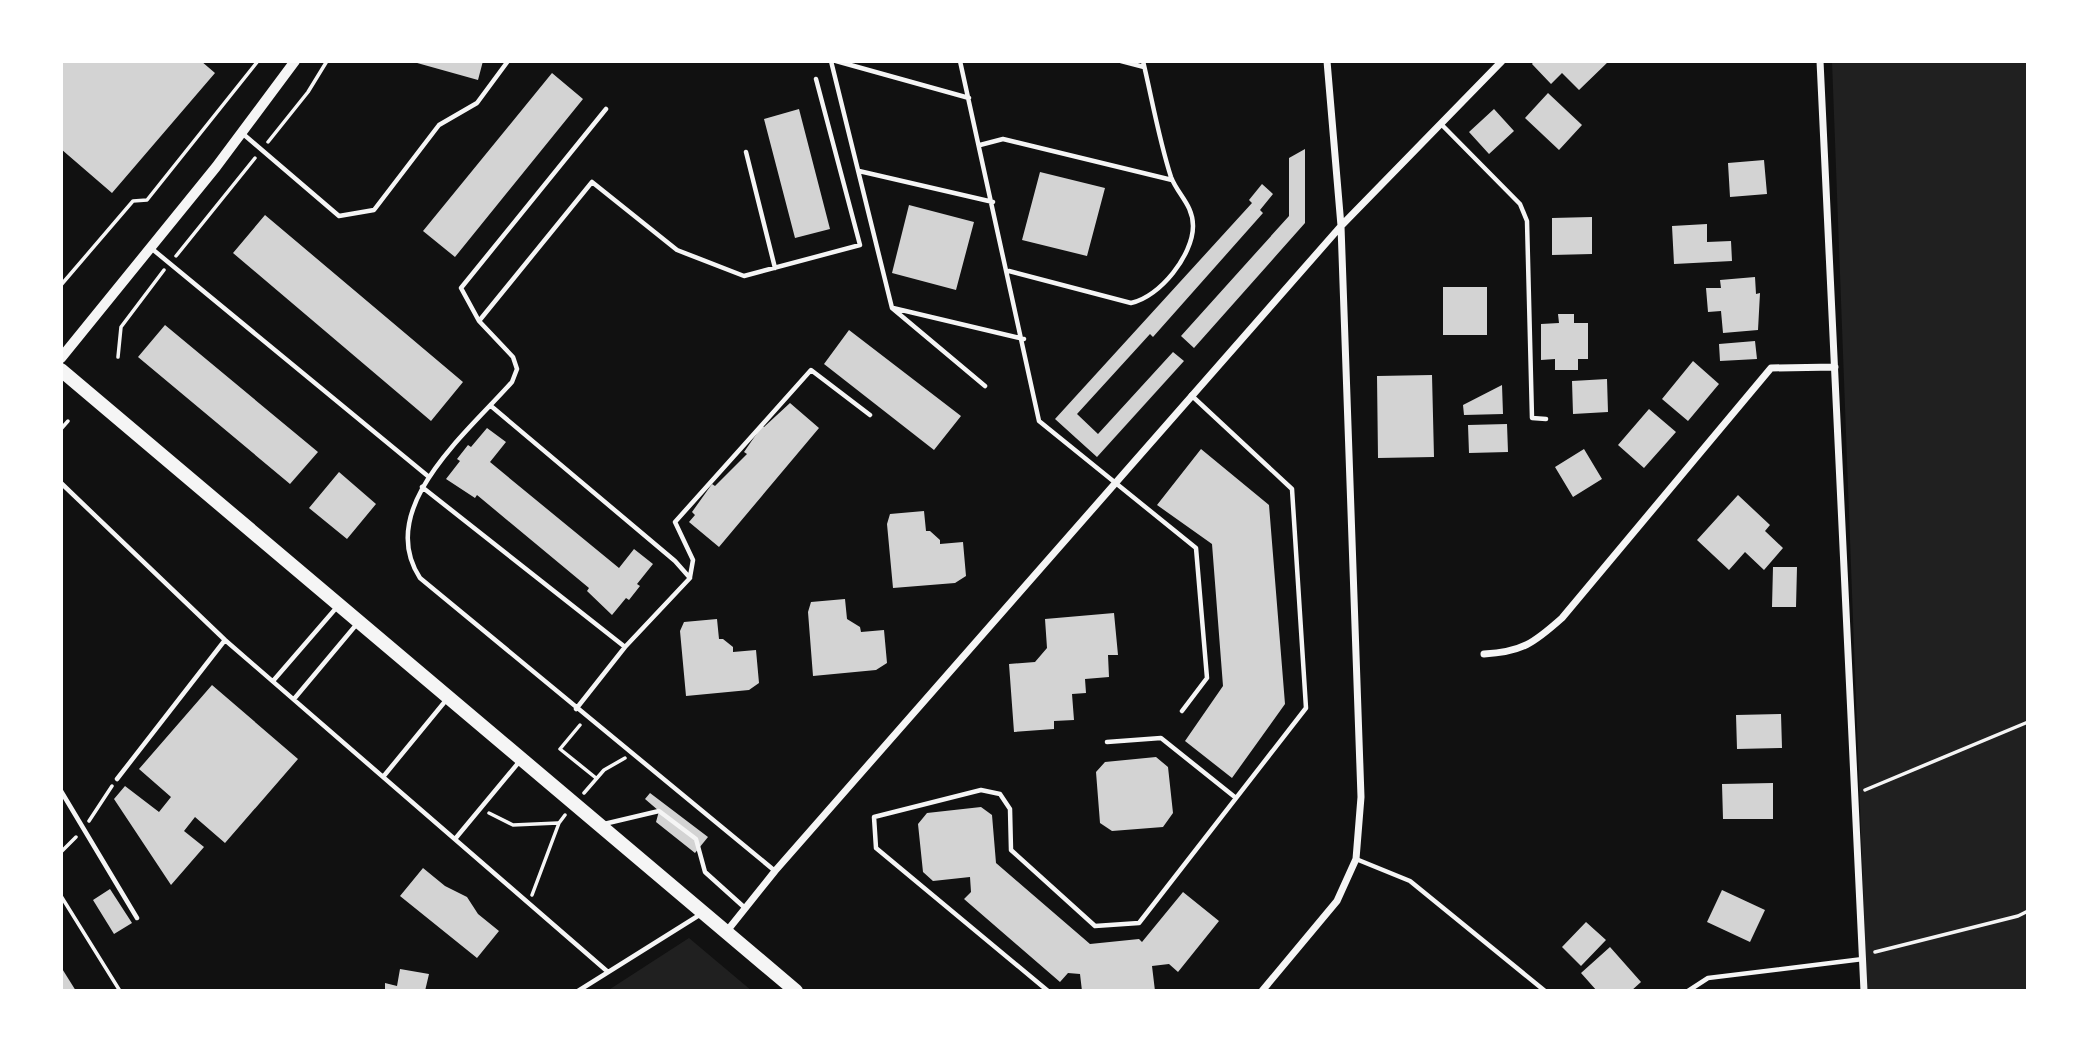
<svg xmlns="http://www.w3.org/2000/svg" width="2089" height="1052" font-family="'PT Sans',sans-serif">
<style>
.green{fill:#202020}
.building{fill:#d3d3d3}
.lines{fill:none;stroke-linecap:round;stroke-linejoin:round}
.path{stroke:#f5f5f5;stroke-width:3.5}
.service{stroke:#f5f5f5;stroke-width:4.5}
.minor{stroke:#f5f5f5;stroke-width:7}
.tertiary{stroke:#f5f5f5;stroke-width:10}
.primary{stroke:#f5f5f5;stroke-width:14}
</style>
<rect width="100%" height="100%" fill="#111"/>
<!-- green -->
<path class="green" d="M 1832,61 L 2028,61 L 2028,991 L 1867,991 Z
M 689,938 L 752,991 L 607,991 Z"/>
<!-- building -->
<path class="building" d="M 61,61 L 201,61 L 215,73 L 112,193 L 61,149 Z
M 410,61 L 483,61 L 478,80 Z
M 1534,61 L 1609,61 L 1579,90 L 1562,73 L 1551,84 L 1532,64 Z
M 552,73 L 583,99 L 455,257 L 423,231 Z
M 1548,93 L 1582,125 L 1559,150 L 1525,118 Z
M 799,109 L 830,229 L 795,238 L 764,119 Z
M 1494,109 L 1514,131 L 1489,154 L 1469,132 Z
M 1305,149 L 1305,223 L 1194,348 L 1181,336 L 1289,216 L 1289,158 Z
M 1764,160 L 1767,194 L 1730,197 L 1728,163 Z
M 1040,172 L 1105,188 L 1087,256 L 1022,240 Z
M 1262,184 L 1273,194 L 1260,210 L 1263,213 L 1153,337 L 1150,334 L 1077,414 L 1098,434 L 1173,352 L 1184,361 L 1097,457 L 1055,419 L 1252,203 L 1249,200 Z
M 909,205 L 974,222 L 956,290 L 892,273 Z
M 265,215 L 463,382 L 431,421 L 233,253 Z
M 1592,217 L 1592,254 L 1552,255 L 1552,218 Z
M 1707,224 L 1707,242 L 1731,241 L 1732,261 L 1674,264 L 1672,226 Z
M 1755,277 L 1756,294 L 1760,293 L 1758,330 L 1723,333 L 1721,311 L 1708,312 L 1706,288 L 1721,288 L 1720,280 Z
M 1443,287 L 1487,287 L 1487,335 L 1443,335 Z
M 1558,314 L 1574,314 L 1574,323 L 1588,323 L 1588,359 L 1578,359 L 1578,370 L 1555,370 L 1555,359 L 1541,360 L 1541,324 L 1559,323 Z
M 165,325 L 318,452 L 290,484 L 138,357 Z
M 849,330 L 961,416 L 934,450 L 824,364 Z
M 1755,341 L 1757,359 L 1720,361 L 1719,344 Z
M 1693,361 L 1719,384 L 1688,421 L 1662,399 Z
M 1432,375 L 1434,457 L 1378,458 L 1377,376 Z
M 1607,379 L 1608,412 L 1573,414 L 1572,381 Z
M 1502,385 L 1503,414 L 1464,415 L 1463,405 Z
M 790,403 L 819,428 L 719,547 L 689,522 L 695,515 L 692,512 L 712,484 L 715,486 L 747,454 L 744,452 L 762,426 L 764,427 Z
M 1649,409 L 1676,432 L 1644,468 L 1618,445 Z
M 1507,424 L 1508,452 L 1469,453 L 1468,425 Z
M 487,428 L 506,442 L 490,462 L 519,486 L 619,568 L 634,549 L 653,564 L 637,584 L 640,586 L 629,600 L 626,598 L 612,615 L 587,591 L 589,588 L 477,495 L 475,498 L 446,479 L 460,461 L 457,459 L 468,445 L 471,447 Z
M 1201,449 L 1269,505 L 1285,704 L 1232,778 L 1185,741 L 1223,686 L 1212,544 L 1157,505 Z
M 1584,449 L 1602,479 L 1573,497 L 1555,467 Z
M 339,472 L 376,504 L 347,539 L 309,508 Z
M 1738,495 L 1770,525 L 1765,531 L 1783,548 L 1764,570 L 1745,552 L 1729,570 L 1697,540 Z
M 924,511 L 926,531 L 930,531 L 940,540 L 940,544 L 963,542 L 966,576 L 955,583 L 893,588 L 887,524 L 890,514 Z
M 1773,567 L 1797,567 L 1796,607 L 1772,607 Z
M 845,599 L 847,619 L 860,627 L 861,632 L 884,630 L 887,663 L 876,670 L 813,676 L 808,612 L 811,602 Z
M 1114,613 L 1118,655 L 1108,655 L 1109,677 L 1085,679 L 1086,693 L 1072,694 L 1074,720 L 1054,721 L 1054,729 L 1014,732 L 1009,664 L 1035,662 L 1047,648 L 1045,619 Z
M 717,619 L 719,639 L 723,639 L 733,647 L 733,652 L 756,650 L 759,683 L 749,690 L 686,696 L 680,631 L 684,622 Z
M 212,685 L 298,759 L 225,843 L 195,817 L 184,831 L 204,847 L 171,885 L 114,799 L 125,786 L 159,812 L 171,797 L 139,769 Z
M 1781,714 L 1782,748 L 1737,749 L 1736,715 Z
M 1156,757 L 1168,767 L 1173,813 L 1163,827 L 1112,831 L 1100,823 L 1096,772 L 1105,762 Z
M 1773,783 L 1773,819 L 1723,819 L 1722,784 Z
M 650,793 L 708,837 L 695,853 L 656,822 L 659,811 L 645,799 Z
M 981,807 L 992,815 L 996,863 L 1090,944 L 1139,939 L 1142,942 L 1183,892 L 1219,921 L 1178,972 L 1169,964 L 1152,966 L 1155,991 L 1082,991 L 1080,974 L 1068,973 L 1060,982 L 964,899 L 971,892 L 970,877 L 933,881 L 923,872 L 918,824 L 927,813 Z
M 423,868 L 445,886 L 467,897 L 478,914 L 499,931 L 477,958 L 400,896 Z
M 110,889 L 132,923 L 114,934 L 93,900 Z
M 1722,890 L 1765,910 L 1750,942 L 1707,922 Z
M 1586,922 L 1606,940 L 1581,966 L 1562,947 Z
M 1610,947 L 1641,982 L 1631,991 L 1597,991 L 1581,973 Z
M 61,967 L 76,991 L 61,991 Z
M 400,969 L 429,974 L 425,991 L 385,990 L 385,983 L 397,986 Z"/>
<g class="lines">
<!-- path -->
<path class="path" d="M 268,142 L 308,92 L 327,61
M 176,256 L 255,158
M 61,285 L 133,201 L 147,200 L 258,61
M 118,357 L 121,327 L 164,270
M 61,429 L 68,421
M 580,725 L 560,749 L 596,778
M 1865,790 L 2028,722
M 584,793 L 604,770 L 625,758
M 489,813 L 513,825 L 558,823
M 89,821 L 112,786
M 61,852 L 76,837
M 532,895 L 559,823 L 565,815
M 61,896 L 120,991
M 1875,952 L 2018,916 L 2028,911"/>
<!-- service -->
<path class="service" d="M 831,61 L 892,308 L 985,386
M 836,61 L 969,98
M 960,61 L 1039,421 L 1196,548 L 1207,678 L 1182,711
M 1121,61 L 1144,67
M 606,109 L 461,288 L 479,321 L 513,357 L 517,369 L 512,382 C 468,432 374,508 420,578 L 775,871
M 1441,124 L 1520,204 L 1527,221 L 1532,418 L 1546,419
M 242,133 L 339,216 L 374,210 L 439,125 L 477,103 L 508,61
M 980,145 L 1003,139 L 1172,180
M 746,152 L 775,268
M 859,171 L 993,202
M 151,248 L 429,477
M 1009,271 L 1131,303 C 1160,297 1193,255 1193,226 C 1193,205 1178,195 1171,177 C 1159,140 1152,99 1143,61
M 893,308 L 1024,339
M 479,321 L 592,182 L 677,250 L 744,276 L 860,245 L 816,79
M 491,406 L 675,561 L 690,578 L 625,647 L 576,709
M 61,483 L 225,640 L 608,972
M 422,487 L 625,647
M 690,577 L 693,560 L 675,522 L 811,370 L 870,415
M 273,681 L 337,607
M 294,699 L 356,625
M 1107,742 L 1161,738 L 1236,798
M 383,777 L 447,699
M 117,779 L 225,640
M 61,791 L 137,918
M 604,824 L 659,811 L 696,839 L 705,872 L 745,908
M 455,839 L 519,762
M 1356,859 L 1410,881 L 1545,991
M 578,991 L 701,914
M 1048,991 L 876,848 L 874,817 L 981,790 L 1000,794 L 1010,809 L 1011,850 L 1095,926 L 1139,923 L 1306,708 L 1292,489 L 1191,395
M 1688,991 L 1708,978 L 1863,959"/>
<!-- minor -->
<path class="minor" d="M 1820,61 L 1864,991
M 1484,654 C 1522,652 1534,643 1562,618 L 1771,368 L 1835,367
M 727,931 L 775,871 L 1341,226 L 1502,61
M 1262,991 L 1337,901 L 1356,859 L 1361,797 L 1341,226 L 1327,61"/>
<!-- tertiary -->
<path class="tertiary" d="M 61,358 L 216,167 L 295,61"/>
<!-- primary -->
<path class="primary" d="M 61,370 L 796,991"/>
</g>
<!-- border -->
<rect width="2089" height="1052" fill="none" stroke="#ffffff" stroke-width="126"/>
</svg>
